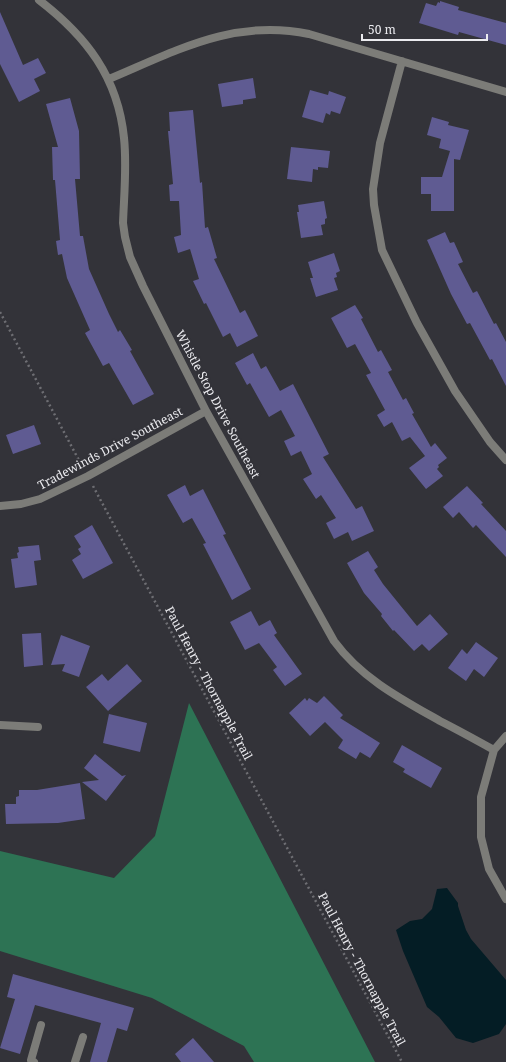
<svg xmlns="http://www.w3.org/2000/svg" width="506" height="1062" font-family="'Noto Serif',serif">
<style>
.forest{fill:#2d7354}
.water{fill:#041d25}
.building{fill:#5f5b92}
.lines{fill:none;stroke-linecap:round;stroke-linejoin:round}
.path{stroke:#6e6e73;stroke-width:2.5;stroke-dasharray:2 3;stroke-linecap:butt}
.lane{stroke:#7c7c78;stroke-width:8}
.street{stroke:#7c7c78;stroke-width:8}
.labels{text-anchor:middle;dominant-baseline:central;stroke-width:4;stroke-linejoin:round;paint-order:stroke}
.street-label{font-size:12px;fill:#ebebef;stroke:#333339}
</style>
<rect width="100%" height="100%" fill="#333339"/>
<!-- forest -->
<path class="forest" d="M 189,703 L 375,1062 L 254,1062 L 244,1046 L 152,998 L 0,951 L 0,851 L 114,878 L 155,836 Z"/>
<!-- water -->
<path class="water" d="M 447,888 L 458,903 L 458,906 L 466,930 L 471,939 L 506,980 L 506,1024 L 499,1034 L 473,1043 L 456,1038 L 439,1017 L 427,1007 L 403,951 L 396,930 L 410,921 L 422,919 L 432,909 L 437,889 Z"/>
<!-- building -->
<path class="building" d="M 440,1 L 459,7 L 458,10 L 506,23 L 506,45 L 459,32 L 458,35 L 419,23 L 426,3 L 436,6 L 438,2 L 440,3 Z
M 0,12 L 23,65 L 38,58 L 46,73 L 34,79 L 40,91 L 19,102 L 0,64 Z
M 253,78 L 256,98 L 243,100 L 243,104 L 222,107 L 218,84 Z
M 310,90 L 328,95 L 329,91 L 346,97 L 340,114 L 331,111 L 330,115 L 326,113 L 323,123 L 302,117 Z
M 70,98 L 79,131 L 80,179 L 75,179 L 80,236 L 83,236 L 89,269 L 109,314 L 118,332 L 120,330 L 132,350 L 130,351 L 154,394 L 133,405 L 109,363 L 103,366 L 85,333 L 90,330 L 67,278 L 62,254 L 58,255 L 56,241 L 60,240 L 55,180 L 53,180 L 52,147 L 58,147 L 46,104 Z
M 193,110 L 200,183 L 202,182 L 205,228 L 208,227 L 217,258 L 214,259 L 240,313 L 245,310 L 258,336 L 237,347 L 230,333 L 223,337 L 206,303 L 204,304 L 193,281 L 199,279 L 190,249 L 178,253 L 174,237 L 181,235 L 179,201 L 170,201 L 169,185 L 173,184 L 168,131 L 170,131 L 169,112 Z
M 432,117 L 449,122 L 448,125 L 469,130 L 460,160 L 454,159 L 454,211 L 431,211 L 431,194 L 421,194 L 421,177 L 442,177 L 450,151 L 439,148 L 441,139 L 427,135 Z
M 291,147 L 330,151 L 328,168 L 318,167 L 318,170 L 313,169 L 312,182 L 287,179 Z
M 324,201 L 327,218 L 325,219 L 325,224 L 321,225 L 323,235 L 301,238 L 297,212 L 299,212 L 298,205 Z
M 445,232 L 450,243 L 454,242 L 463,262 L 458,264 L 473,293 L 477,291 L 494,324 L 496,323 L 506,342 L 506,386 L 492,359 L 490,360 L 470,323 L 467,324 L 451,294 L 427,240 Z
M 334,253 L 340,271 L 336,273 L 337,277 L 334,278 L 338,290 L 316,297 L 310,278 L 313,278 L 308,262 Z
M 355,305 L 363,318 L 361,319 L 378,352 L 381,350 L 392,370 L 388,372 L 403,400 L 406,398 L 414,413 L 412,414 L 431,447 L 435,443 L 447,458 L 438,465 L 439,467 L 437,469 L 443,476 L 426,489 L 409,468 L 425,456 L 410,437 L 402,441 L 392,422 L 384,427 L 377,415 L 385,410 L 366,375 L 371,373 L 355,344 L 347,348 L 331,318 Z
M 253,353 L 261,369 L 266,366 L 280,391 L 293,384 L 329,454 L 323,457 L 356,509 L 362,506 L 374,531 L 352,541 L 348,532 L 334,539 L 326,523 L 336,518 L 321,495 L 316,499 L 303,479 L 312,474 L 301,451 L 291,456 L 284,441 L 295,436 L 281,410 L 269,417 L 250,383 L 247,385 L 235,363 Z
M 34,425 L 41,444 L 13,454 L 6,435 Z
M 185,485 L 190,496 L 203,489 L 226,534 L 223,535 L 251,589 L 232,600 L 203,544 L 206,543 L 192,518 L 183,523 L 167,495 Z
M 467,486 L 483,503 L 481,504 L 506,531 L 506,557 L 476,525 L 473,528 L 459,512 L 453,518 L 443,507 Z
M 92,525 L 113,563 L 83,579 L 72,560 L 81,554 L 78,549 L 81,547 L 74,536 Z
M 39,545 L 41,560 L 34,561 L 37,585 L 15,588 L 11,559 L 18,558 L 17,553 L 19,552 L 18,547 Z
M 368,551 L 378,567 L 374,570 L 383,584 L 417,626 L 430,614 L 448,634 L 429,651 L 422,644 L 414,651 L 394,630 L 393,631 L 381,616 L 382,614 L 364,593 L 347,563 Z
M 251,611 L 259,626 L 270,620 L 277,633 L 274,635 L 302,674 L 285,686 L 273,670 L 277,667 L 259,643 L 245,650 L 230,622 Z
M 41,633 L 43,665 L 24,667 L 22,634 Z
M 61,635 L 90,646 L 79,677 L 62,671 L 65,664 L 51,665 Z
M 476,642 L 498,658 L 484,677 L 474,669 L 466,681 L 448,668 L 462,649 L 467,654 Z
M 127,664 L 142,681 L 108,711 L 86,687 L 102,674 L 108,681 Z
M 324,696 L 343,715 L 340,718 L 380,743 L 370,758 L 360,752 L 356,759 L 338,748 L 343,740 L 325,722 L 310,736 L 289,713 L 305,698 L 307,701 L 309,698 L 317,703 Z
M 109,714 L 147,723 L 140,752 L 103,743 Z
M 402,745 L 442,768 L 431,788 L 403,772 L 405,769 L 393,762 Z
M 95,754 L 122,776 L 126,775 L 106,801 L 82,782 L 99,780 L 84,768 Z
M 80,783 L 85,819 L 58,823 L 6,824 L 5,804 L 16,804 L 16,797 L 19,796 L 19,790 L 37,790 Z
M 13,974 L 134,1008 L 127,1031 L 117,1028 L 107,1062 L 90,1062 L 101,1023 L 35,1005 L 20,1054 L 0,1048 L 15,999 L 7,997 Z
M 193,1038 L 214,1062 L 181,1062 L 175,1054 Z"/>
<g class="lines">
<!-- path -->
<path class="path" d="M 0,312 L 82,466
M 93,486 L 402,1062"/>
<!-- lane -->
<path class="lane" d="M 34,1062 L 31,1060 L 41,1025
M 75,1062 L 83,1037"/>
<!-- street -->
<path class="street" d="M 39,0 C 86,36 118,77 124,138 C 127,166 124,195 123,223 L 125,237 L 130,257 L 143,286 L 206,411 L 334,641 C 361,678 401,699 440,721 C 458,730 476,740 494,750
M 402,61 L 380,143 L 373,189 L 374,205 L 382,250 L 417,323 L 455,391 L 490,442 L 506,460
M 109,79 C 176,51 234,18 309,34 L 506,92
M 0,506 L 21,504 L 40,499 L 88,476 L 206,411
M 0,725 L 38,727
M 506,736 L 494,750 L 481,797 L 481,837 L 489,869 L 506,899"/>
</g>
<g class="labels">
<!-- street labels -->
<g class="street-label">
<text transform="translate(218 404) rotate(62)">Whistle Stop Drive Southeast</text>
<text transform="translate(110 448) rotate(-28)">Tradewinds Drive Southeast</text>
<text transform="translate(209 683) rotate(62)">Paul Henry - Thornapple Trail</text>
<text transform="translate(362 969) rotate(62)">Paul Henry - Thornapple Trail</text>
</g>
</g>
<!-- scale -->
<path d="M362 34v6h125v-6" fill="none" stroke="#ebebef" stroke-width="2"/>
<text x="368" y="34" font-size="12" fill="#ebebef" stroke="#333339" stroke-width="3" paint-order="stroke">50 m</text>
</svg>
